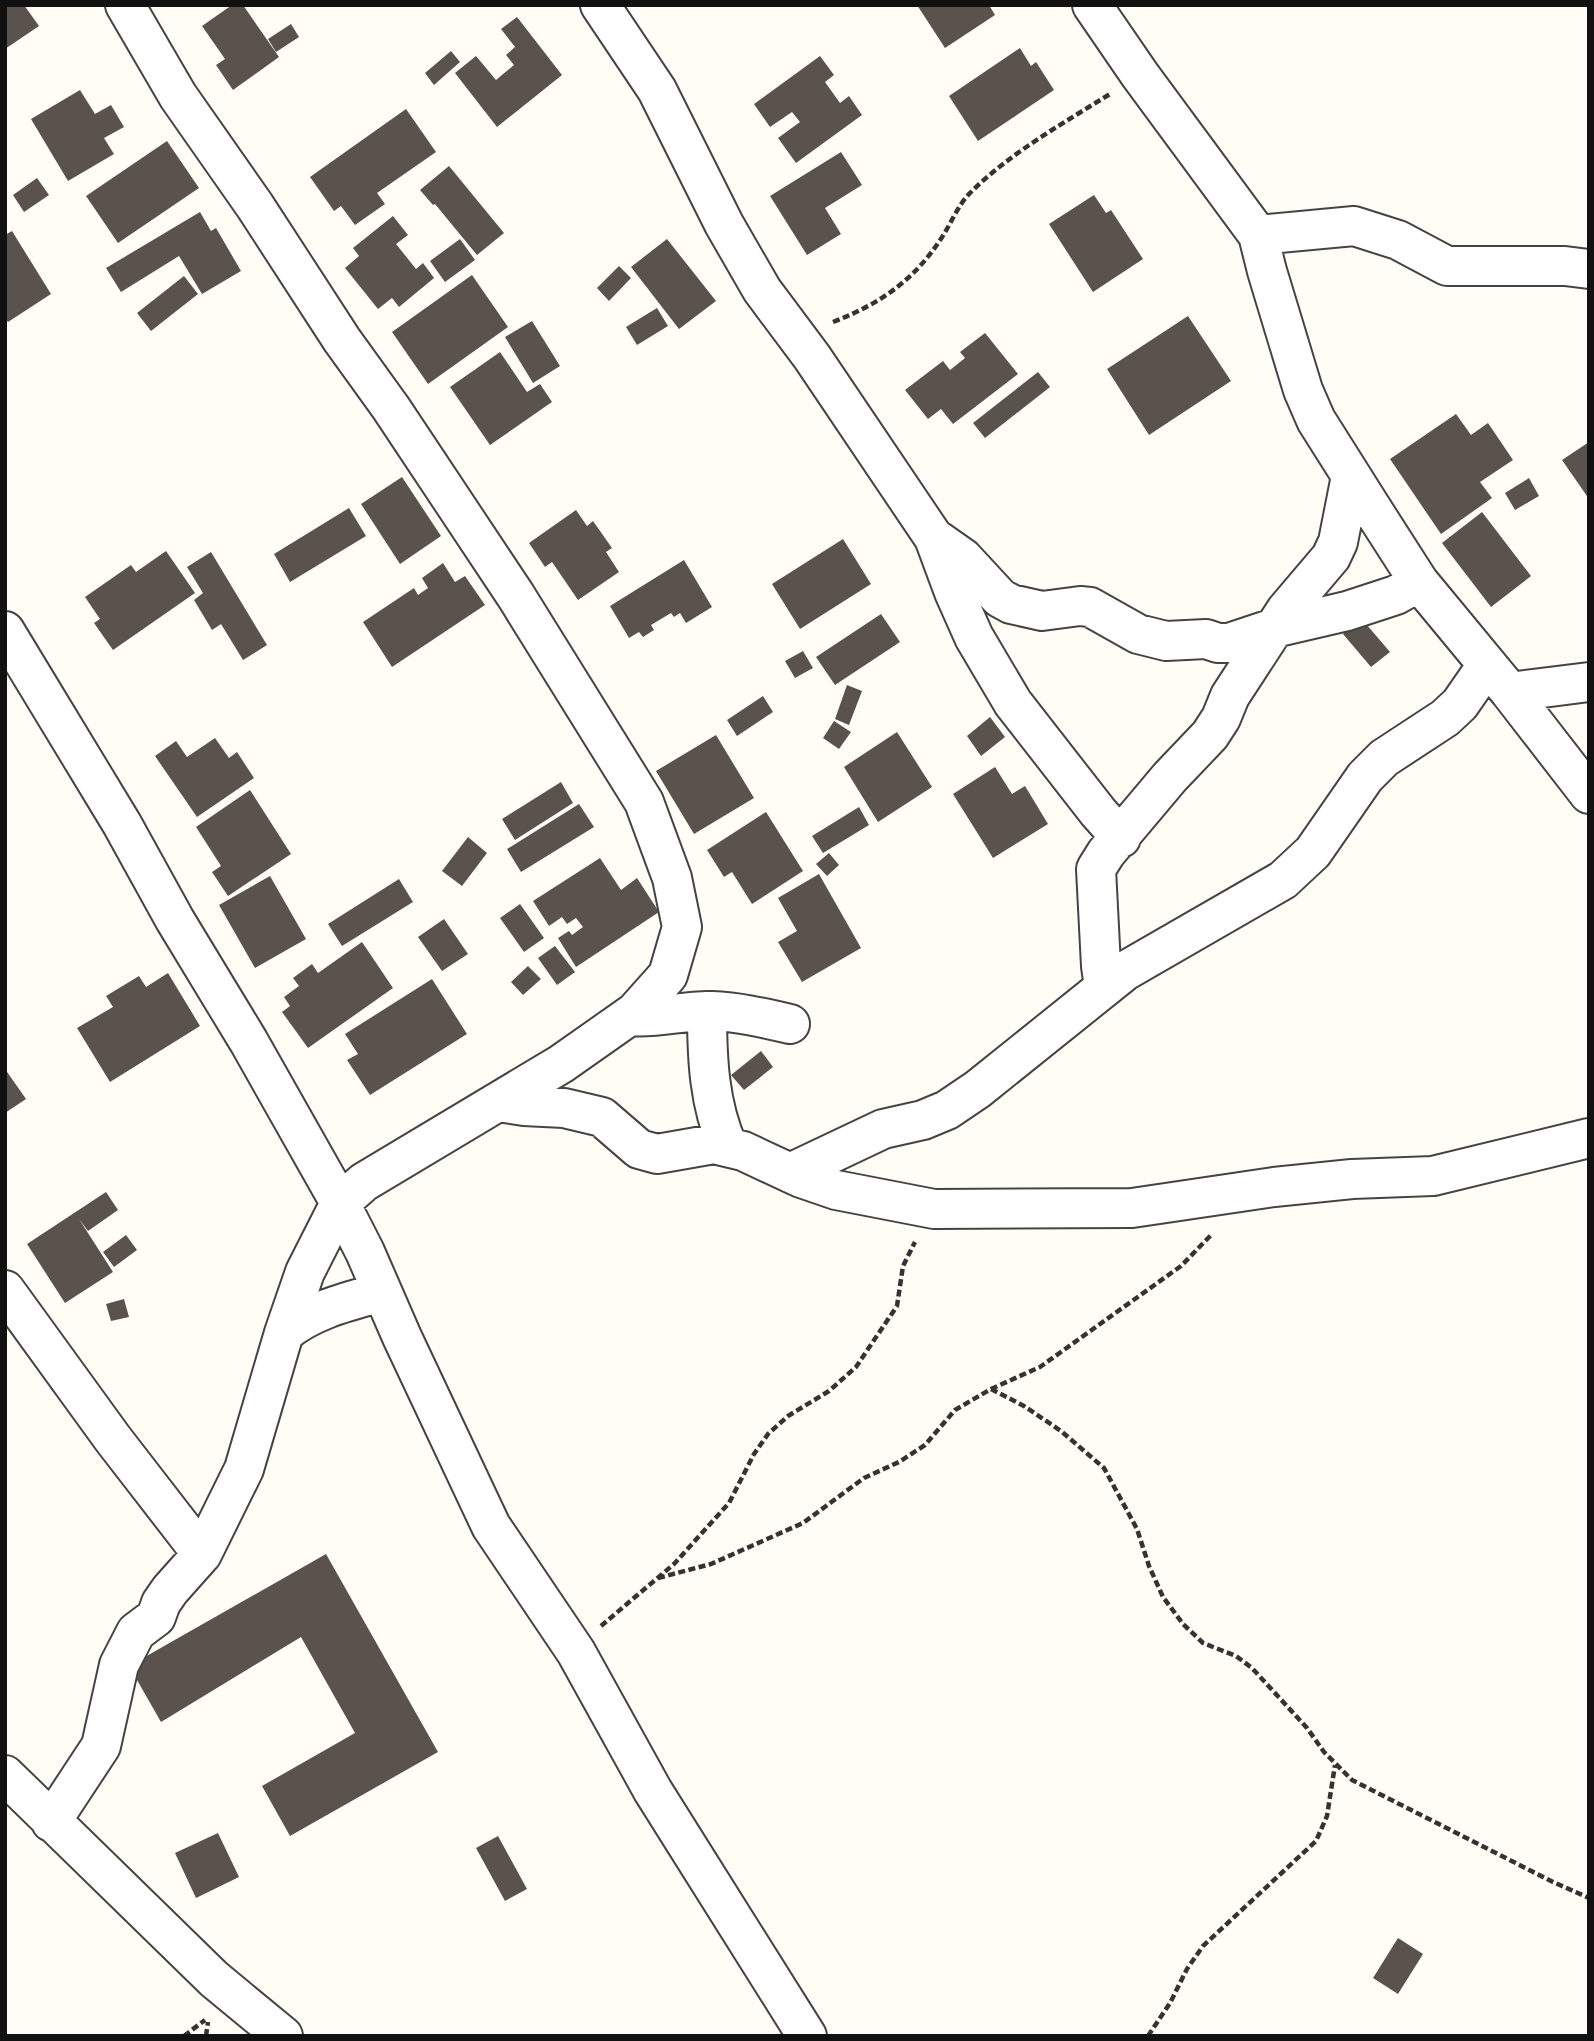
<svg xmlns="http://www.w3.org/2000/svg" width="1594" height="2041" font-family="Georgia,serif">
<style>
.building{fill:#5a524d}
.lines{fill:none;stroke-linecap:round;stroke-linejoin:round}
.minor-casing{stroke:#444;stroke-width:42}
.path{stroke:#333;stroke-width:4.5;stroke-dasharray:7 3.5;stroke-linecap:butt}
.minor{stroke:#fff;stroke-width:38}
</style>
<rect width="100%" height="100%" fill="#fffdf5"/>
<!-- building -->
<path class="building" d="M 5,5 L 24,5 L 39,26 L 5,49 Z
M 232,5 L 243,5 L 279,57 L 233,90 L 216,65 L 225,59 L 202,26 Z
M 917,5 L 989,5 L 995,15 L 945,48 Z
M 517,17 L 562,75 L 497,127 L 455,73 L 476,56 L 496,80 L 514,65 L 506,55 L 515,47 L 501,29 Z
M 291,24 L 299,37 L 276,52 L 268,39 Z
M 1020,48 L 1031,66 L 1036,62 L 1054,90 L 978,141 L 949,96 Z
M 451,51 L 460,62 L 434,85 L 425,73 Z
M 820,56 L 834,75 L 825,82 L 840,103 L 849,96 L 862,115 L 796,163 L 778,138 L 800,122 L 792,112 L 770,127 L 754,104 Z
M 80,90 L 95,114 L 111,105 L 124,127 L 104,138 L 114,154 L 68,181 L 31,119 Z
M 406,109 L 436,152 L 377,193 L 385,204 L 355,225 L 341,206 L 334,211 L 310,177 Z
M 167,141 L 199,188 L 118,243 L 86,196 Z
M 841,152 L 862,185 L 825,208 L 841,234 L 807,255 L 770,196 Z
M 449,166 L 504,233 L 477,255 L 435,204 L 433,205 L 420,190 Z
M 37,178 L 49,195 L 24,212 L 13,195 Z
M 1094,195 L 1106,213 L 1111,210 L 1143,259 L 1093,292 L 1049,224 Z
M 200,212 L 211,231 L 216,228 L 241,271 L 202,294 L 179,256 L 121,292 L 106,268 Z
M 393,216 L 408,235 L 396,244 L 416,269 L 423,263 L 434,278 L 399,307 L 392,298 L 378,309 L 345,268 L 359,256 L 353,248 Z
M 12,231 L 51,294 L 8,322 L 5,318 L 5,235 Z
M 460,239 L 475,260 L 445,282 L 430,261 Z
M 667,239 L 716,301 L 679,329 L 631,267 Z
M 619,266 L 631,278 L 609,301 L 597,288 Z
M 472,275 L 508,327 L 428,384 L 392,332 Z
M 184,276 L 198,294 L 151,331 L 137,313 Z
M 657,308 L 668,326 L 637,345 L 626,327 Z
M 1188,316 L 1231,381 L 1149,435 L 1107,369 Z
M 532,321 L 560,366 L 533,383 L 505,337 Z
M 985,333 L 1018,374 L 953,424 L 941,409 L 928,419 L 905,390 L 943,361 L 950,370 L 965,358 L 960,352 Z
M 500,352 L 527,392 L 540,384 L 552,402 L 490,445 L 450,387 Z
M 1038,372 L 1050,387 L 985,438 L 973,423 Z
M 1456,414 L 1471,435 L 1488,423 L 1513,460 L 1480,482 L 1492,498 L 1441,534 L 1390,459 Z
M 1589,442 L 1589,499 L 1562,460 Z
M 402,477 L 441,536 L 400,564 L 361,504 Z
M 1529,478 L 1539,496 L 1515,510 L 1505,493 Z
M 349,508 L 366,536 L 290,582 L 274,554 Z
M 576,510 L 587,526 L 593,521 L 612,548 L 606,552 L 619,572 L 578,600 L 552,562 L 545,567 L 529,543 Z
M 1482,512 L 1531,576 L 1491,607 L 1442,543 Z
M 843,539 L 871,584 L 800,629 L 772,584 Z
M 166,551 L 195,593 L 113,650 L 94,623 L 100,619 L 85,597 L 131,565 L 136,572 Z
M 211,552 L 267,645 L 243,660 L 221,624 L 212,630 L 194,600 L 203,593 L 187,567 Z
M 684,560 L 712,607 L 686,623 L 680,613 L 674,617 L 671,613 L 651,625 L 654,630 L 643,637 L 639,632 L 629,638 L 610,606 Z
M 443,563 L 455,582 L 465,576 L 485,605 L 392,667 L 363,622 L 414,588 L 418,595 L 428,588 L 422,578 Z
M 881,614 L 900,642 L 835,685 L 816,657 Z
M 1361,618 L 1390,652 L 1371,667 L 1343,634 Z
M 803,651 L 813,668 L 795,678 L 785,661 Z
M 847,685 L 862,691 L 849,725 L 835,719 Z
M 763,696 L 773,712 L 737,736 L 727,720 Z
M 990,717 L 1005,737 L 981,756 L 967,736 Z
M 834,721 L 851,732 L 839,749 L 823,738 Z
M 897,732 L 932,787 L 878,822 L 844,767 Z
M 716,735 L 754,798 L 694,834 L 656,771 Z
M 215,738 L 229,758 L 237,752 L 254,778 L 197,817 L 155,756 L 176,741 L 187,757 Z
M 995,767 L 1012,794 L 1025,786 L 1048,824 L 993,858 L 953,794 Z
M 561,782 L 573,803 L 515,840 L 502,819 Z
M 250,790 L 291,854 L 228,896 L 212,872 L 221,866 L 196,827 Z
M 579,804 L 594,827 L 521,872 L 507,849 Z
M 859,807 L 869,825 L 823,853 L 812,836 Z
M 766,812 L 803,871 L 752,904 L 732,872 L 724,877 L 707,850 Z
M 468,837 L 487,853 L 462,886 L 442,871 Z
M 829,853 L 839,865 L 827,876 L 816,864 Z
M 600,858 L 621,890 L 637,878 L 659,912 L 576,967 L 558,938 L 569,931 L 572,935 L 583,927 L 576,918 L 567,924 L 562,917 L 549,926 L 533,901 Z
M 819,874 L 861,948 L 802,982 L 778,942 L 797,931 L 778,898 Z
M 270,876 L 306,939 L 255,968 L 219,905 Z
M 399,879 L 413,902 L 342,946 L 328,924 Z
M 520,904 L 544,938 L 524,952 L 500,918 Z
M 444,919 L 468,954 L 442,971 L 418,937 Z
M 362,942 L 393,988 L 308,1048 L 282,1012 L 290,1006 L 284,997 L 299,986 L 293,978 L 312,964 L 318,973 Z
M 555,946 L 575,972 L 557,985 L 538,958 Z
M 528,966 L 541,979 L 523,995 L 511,982 Z
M 168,973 L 200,1026 L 110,1082 L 77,1028 L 113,1007 L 106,996 L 139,976 L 146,987 Z
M 432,979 L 467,1034 L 370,1095 L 347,1060 L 358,1054 L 345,1034 Z
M 761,1051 L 773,1067 L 744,1090 L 731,1075 Z
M 5,1069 L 26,1099 L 5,1113 Z
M 106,1192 L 118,1210 L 88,1231 L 79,1219 L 113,1272 L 65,1303 L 27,1244 Z
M 126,1235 L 137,1250 L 114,1267 L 103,1252 Z
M 124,1299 L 129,1317 L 111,1321 L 106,1304 Z
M 326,1554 L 438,1752 L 290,1836 L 262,1786 L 355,1733 L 301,1637 L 161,1722 L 129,1666 Z
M 218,1833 L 239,1877 L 196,1898 L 175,1853 Z
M 498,1836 L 527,1889 L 505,1901 L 476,1848 Z
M 1398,1938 L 1423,1954 L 1398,1994 L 1373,1978 Z"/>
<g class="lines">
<defs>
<path id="minor" d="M 600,5 L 657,90 L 724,224 L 762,290 L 812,357 L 934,538 L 954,592 L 974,637 L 1013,703 L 1098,812 L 1121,838
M 1092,5 L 1140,75 L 1258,235 L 1267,271 L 1303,390 L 1316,420 L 1369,504 L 1419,582 L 1510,692 L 1589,794
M 1258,235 L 1354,226 L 1398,240 L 1447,266 L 1565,266 L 1589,269
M 936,539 L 963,558 L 1000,598 L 1011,604 L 1042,611 L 1080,606 L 1090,607 L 1138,634 L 1166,641 L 1206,639 L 1218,643 L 1229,643 L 1274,628 L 1347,611 L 1396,595 L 1419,582
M 5,631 L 122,824 L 175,920 L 249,1042 L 340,1203 L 365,1252 L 402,1337 L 491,1526 L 576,1652 L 653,1791 L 807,2036
M 1510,692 L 1589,682
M 1104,987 L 1101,966 L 1096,869 L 1106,853 L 1170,777 L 1210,735 L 1221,718 L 1230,696 L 1286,610 L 1331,557 L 1338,542 L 1351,476
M 707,1011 C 707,1059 709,1104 728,1147
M 629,1016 C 657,1019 684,1010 712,1011 C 739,1012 764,1018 790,1024
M 498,1102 L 524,1106 L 564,1108 L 602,1117 L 639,1149 L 657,1154 L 714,1144 L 743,1151 L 801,1178 L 836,1190 L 934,1209 L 1132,1208 L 1274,1187 L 1352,1179 L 1433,1176 L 1589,1138
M 790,1173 L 883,1129 L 923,1120 L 947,1110 L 978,1089 L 1125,971 L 1283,880 L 1313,852 L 1365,777 L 1384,758 L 1445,718 L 1460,704 L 1487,665
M 5,1290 L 113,1439 L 202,1554
M 284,1333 C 311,1310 349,1301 382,1292
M 5,1775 L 214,1979 L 283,2036
M 51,1822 L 101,1746 L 119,1665 L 136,1632 L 156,1617 L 161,1603 L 170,1590 L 202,1554 L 244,1469 L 284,1333 L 305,1272 L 340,1203 L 364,1182 L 561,1064 L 635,1012 L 668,975 L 682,927 L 672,878 L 644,802 L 516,596 L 391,408 L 342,340 L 255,206 L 178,96 L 125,5"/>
</defs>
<!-- minor casing -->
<use href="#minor" class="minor-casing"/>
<!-- path -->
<path class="path" d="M 833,322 C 882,303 916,279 944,234 C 952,221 959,204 970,193 C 1010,153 1062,124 1110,94
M 991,1389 L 1024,1406 L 1061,1431 L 1104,1468 L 1137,1529 L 1149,1566 L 1163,1597 L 1183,1624 L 1203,1643 L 1236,1656 L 1252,1668 L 1307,1728 L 1324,1752 L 1352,1780 L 1553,1882 L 1589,1898
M 658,1578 L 711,1564 L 803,1523 L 864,1478 L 899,1462 L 925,1445 L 955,1410 L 991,1389 L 1040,1367 L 1181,1266 L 1212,1234
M 601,1626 L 674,1564 L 729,1503 L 754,1454 L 768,1434 L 788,1416 L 829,1391 L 856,1367 L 897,1306 L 903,1266 L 915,1242
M 184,2036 L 205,2020
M 206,2036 L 208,2022
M 1148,2036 L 1170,2003 L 1187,1969 L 1203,1946 L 1316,1841 L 1327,1816 L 1335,1765"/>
<!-- minor -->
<use href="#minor" class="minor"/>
</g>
<!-- border -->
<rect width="1594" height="2041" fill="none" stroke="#111111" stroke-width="14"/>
</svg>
